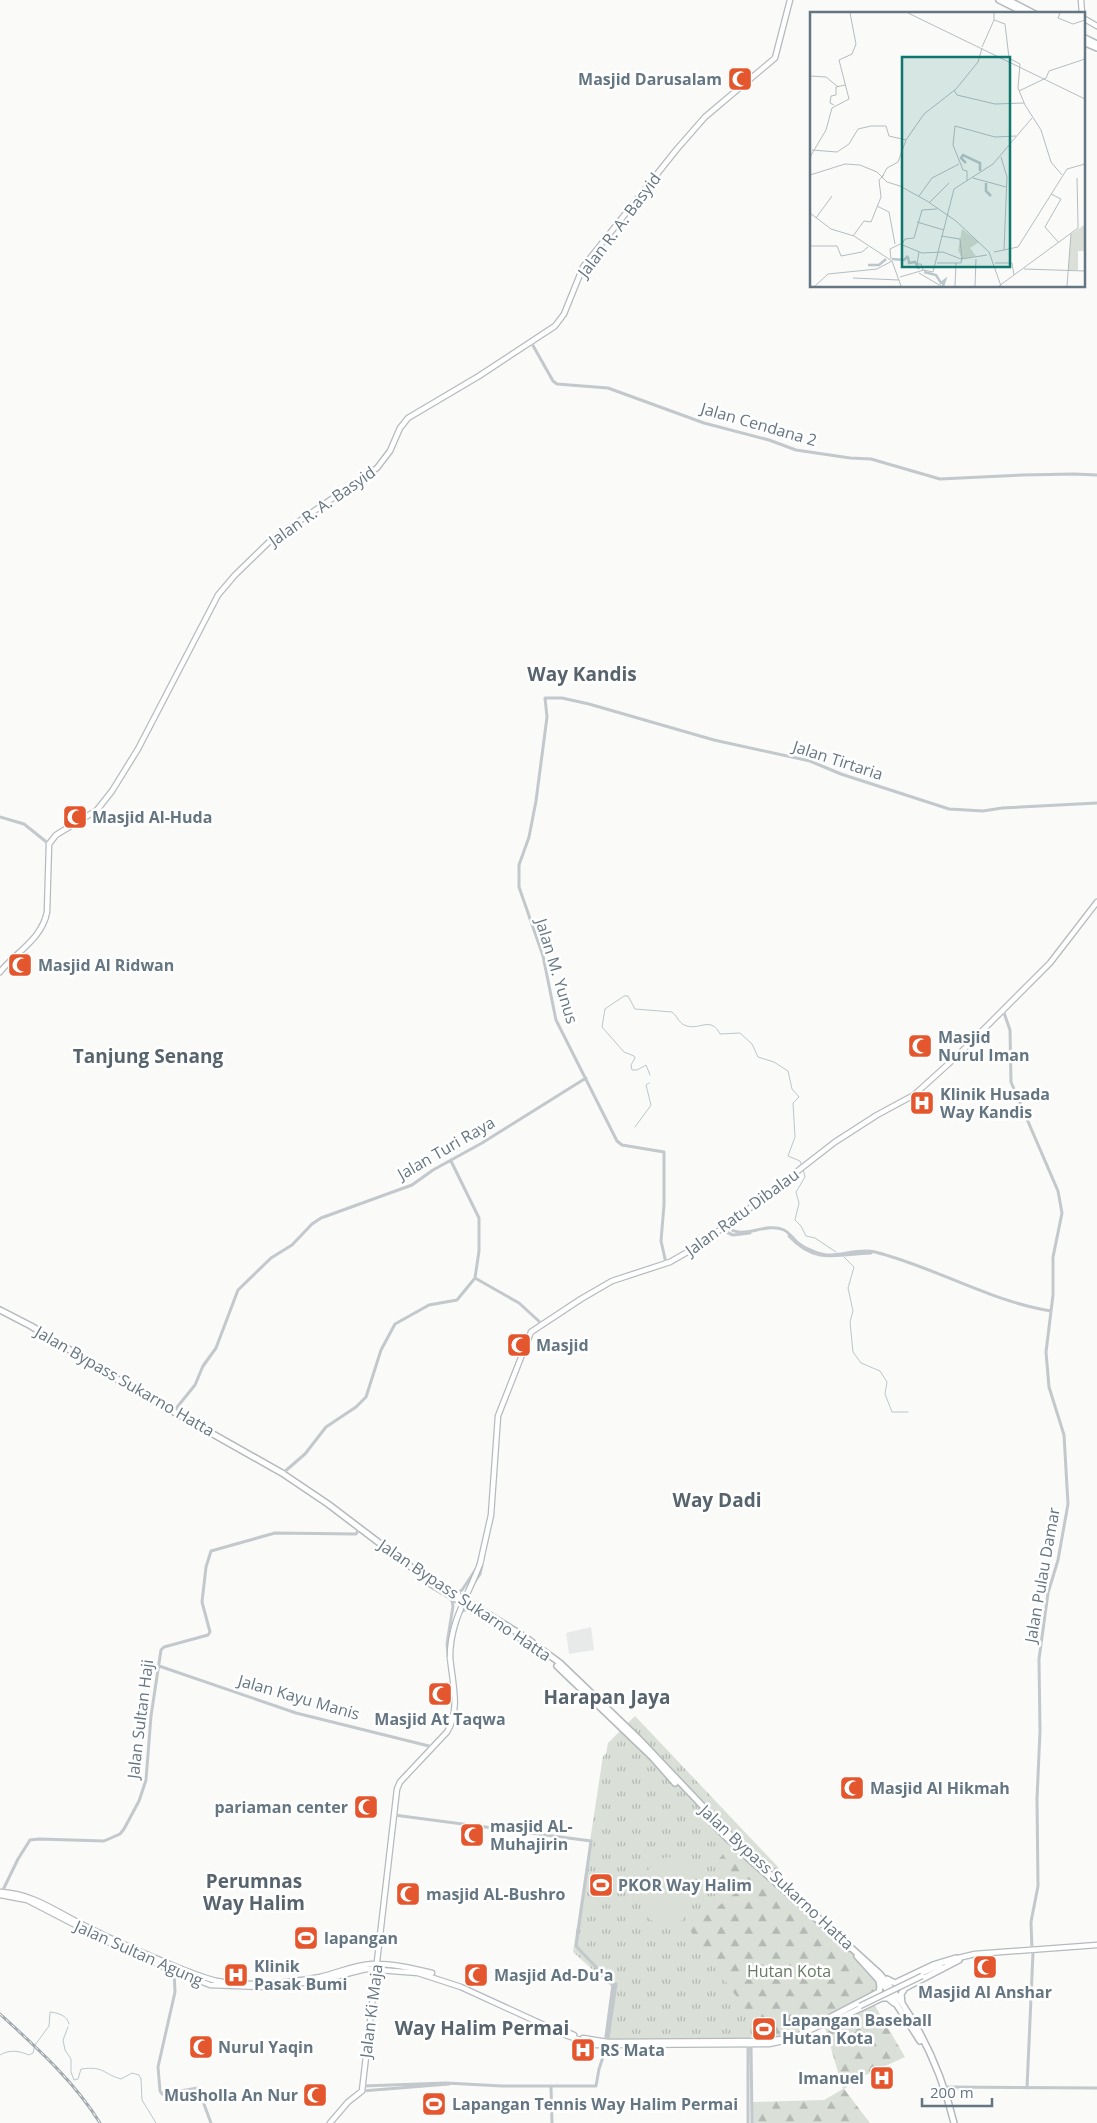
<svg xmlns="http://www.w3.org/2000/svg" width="1097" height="2123" font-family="'Open Sans',sans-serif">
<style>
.built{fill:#e8e9e9}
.grass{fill:url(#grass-tufts)}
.forest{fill:url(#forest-firs)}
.pitch{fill:#dadfd7}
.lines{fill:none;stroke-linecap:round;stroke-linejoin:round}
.stream{stroke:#bbc7cb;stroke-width:1}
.major-casing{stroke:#b5babe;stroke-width:7}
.highway-casing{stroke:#b4b9bd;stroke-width:8}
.minor{stroke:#c3c8cc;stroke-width:3}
.major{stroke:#fff;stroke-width:4.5}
.highway{stroke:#fff;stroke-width:5}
.rail-casing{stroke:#a2aab0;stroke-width:3}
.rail{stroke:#fff;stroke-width:1;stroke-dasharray:4;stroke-linecap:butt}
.major-bridge-casing{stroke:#b5babe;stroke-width:7;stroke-linecap:butt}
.major-bridge{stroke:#fff;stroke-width:4.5}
.labels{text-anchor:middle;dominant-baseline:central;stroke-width:5;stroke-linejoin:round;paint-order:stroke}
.poi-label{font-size:16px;font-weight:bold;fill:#657683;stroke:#fff;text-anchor:start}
.street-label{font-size:16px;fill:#657683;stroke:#fff}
.park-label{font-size:16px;fill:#687a64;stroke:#fff}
.quarter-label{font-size:19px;font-weight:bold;fill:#57646e;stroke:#fff}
.inset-river{fill:none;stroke:#bbc7cb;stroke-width:2.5}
.inset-road{fill:none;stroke:#b5bdc2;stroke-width:1}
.view{fill:#0f766e;fill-opacity:0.15;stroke:#0f766e;stroke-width:2.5}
.inset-edge{fill:none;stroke:#657683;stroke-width:2.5}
</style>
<defs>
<pattern id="grass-tufts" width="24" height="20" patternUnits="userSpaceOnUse" patternTransform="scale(1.25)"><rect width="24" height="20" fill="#dadfd7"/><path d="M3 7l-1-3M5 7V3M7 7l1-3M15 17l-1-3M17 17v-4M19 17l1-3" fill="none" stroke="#b4b9b4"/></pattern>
<pattern id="forest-firs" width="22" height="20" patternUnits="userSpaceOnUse" patternTransform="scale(1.25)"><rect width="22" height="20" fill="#dadfd7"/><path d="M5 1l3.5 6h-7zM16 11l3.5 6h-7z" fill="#b4b9b4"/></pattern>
</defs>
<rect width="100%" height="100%" fill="#fafaf8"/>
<!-- built -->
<path class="built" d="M 591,1627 L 594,1650 L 569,1654 L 566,1633 Z"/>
<!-- grass -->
<path class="grass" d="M 635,1716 L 779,1868 L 693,1934 L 749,2013 L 751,2025 L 751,2041 L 606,2042 L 613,1988 L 573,1952 L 603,1756 L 606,1754 L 608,1743 Z"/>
<!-- forest -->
<path class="forest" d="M 732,1845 L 863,1962 L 875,1977 L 879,1987 C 856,2001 791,2043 766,2041 C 761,2040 756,2038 751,2036 L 748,2013 L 689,1929 L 743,1887 L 718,1860 Z
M 874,2004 L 905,2057 L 859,2078 L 844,2089 L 870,2123 L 753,2123 L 753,2102 L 824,2100 L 843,2089 L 825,2028 Z"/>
<!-- pitch -->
<path class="pitch" d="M 668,1857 C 695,1863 694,1874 690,1897 C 689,1906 689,1913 683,1919 C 668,1934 644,1922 641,1903 L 635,1902 L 638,1874 L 645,1875 C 651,1865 656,1859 668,1857 Z"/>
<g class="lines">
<!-- stream -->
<path class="stream" d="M 650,1075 L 646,1065 L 637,1070 L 632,1070 L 631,1065 L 635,1058 L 634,1056 L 624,1052 L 602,1027 L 605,1009 L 624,996 L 628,996 L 635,1009 L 672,1012 C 678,1017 679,1024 687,1026 C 700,1030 711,1016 720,1034 L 740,1033 L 752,1044 L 758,1057 L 774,1062 L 788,1071 L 792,1089 L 799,1097 L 793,1103 L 795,1137 L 788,1156 L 800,1161 L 802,1166
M 635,1127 L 651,1105 L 646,1085 L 649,1083
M 803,1169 L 805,1177 L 796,1192 L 799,1203 L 795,1220 L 801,1226 L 806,1236 L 815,1238 L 836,1252
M 844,1257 L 854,1267 L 848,1288 L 853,1311 L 850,1322 L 853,1352 L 861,1363 L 880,1371 L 887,1382 L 885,1394 L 892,1412 L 908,1412
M 68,2027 L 63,2040 L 65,2050 L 71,2059 L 71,2072 L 74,2080 L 78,2079 L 81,2069 C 105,2066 101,2073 121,2079 L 132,2073 L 139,2075 L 141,2079 L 142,2100 L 156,2123
M 0,2055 C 10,2049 19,2051 29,2055 L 33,2053 L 35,2045 L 49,2026 L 50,2012 C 58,2013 67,2015 69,2024"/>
<defs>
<path id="major" d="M 1081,0 L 1082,14
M 1083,18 L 1097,26
M 0,972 C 16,952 42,939 47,912 L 49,844 L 56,835 L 97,810 L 112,791 L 138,749 L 218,595 L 235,575 L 270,541 L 377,468 L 390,451 L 400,428 L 408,418 L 479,376 L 555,326 L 564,314 L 583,267 L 677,149 L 705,117 L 775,58 L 790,0
M 480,1564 L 491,1515 L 498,1416 L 531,1332 L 581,1299 L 612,1281 L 670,1262 L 691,1250 L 737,1218 L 835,1142 L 877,1115 L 914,1095 L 956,1057 L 1050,963 L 1097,902
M 0,1892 C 33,1893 58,1913 87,1927 C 111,1939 136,1950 160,1960 C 179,1968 197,1976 217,1981 C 250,1987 288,1983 320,1977 C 337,1973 354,1965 372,1964 C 391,1963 413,1968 432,1973
M 0,1895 L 27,1900 L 108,1942 L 162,1966 L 210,1985 L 260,1987 L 285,1985 L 318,1981 L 366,1969 L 418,1973 L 461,1987 L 568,2036 L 596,2045 L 769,2044 L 788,2040 L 830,2021
M 954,1959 L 975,1954 L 1097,1945
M 920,1974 L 940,1965
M 556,2027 L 574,2035
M 583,2038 L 607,2042 L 766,2041 L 782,2039
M 330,2123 L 348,2102 L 362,2091 L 397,1789 L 400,1782 L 447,1732 C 461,1710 452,1681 450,1657"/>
<path id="highway" d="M 999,0 L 1027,14
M 1008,0 L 1035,14
M 1083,37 L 1097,44
M 1083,42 L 1097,48
M 0,1310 L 31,1326 L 135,1390 L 282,1473 L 328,1504 L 411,1567 L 525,1637 L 545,1652 L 560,1663 L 639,1739 L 749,1855 L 880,1974 C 916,2017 941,2069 954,2123
M 431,1584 L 508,1630
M 517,1636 L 537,1650
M 557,1666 L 653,1758 L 675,1783
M 713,1824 L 730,1841
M 747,1857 L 849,1948
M 857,1956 L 886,1988 L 920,2041
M 887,1979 L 895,1983 L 933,1965 L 956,1958
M 902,2003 L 901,1994 L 905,1988 L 959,1960
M 827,2019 L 879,1992 L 880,1987 L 879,1981
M 828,2022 L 836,2020 L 882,1998 L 888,1998 L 894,2003"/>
</defs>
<!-- major casing -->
<use href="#major" class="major-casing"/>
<!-- highway casing -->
<use href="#highway" class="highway-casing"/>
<!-- minor -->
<path class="minor" d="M 531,342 L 553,381 L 557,384 L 608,388 L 704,423 L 769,440 L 796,450 L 850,458 L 871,459 L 940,479 L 1023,475 L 1074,474 L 1097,475
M 0,817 L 24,824 L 49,844
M 1003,1010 L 1010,1030 L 1011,1082 L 1058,1191 L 1062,1213 L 1053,1257 L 1053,1295 L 1046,1352 L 1049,1387 L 1064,1435 L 1068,1504 L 1058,1560 L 1048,1593 L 1039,1659 L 1040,1731 L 1037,1799 L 1038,1886 L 1031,1922 L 1032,1950
M 726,1226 C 743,1242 764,1221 784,1230 C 790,1233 793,1239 798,1243 C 804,1248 818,1254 826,1255 C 842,1256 859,1248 875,1252 C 935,1267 989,1301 1051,1311
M 721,1230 L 733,1235 L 750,1233
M 789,1236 C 816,1265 837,1254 871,1253
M 666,1263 L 661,1241 L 664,1205 L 664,1152 L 622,1145 L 617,1141 L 556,1020 L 543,956 L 519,887 L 519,865 L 529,837 L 536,801 L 547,717 L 545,698 L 562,698 L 589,704 L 714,740 L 810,761 L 841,774 L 949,809 L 983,811 L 1002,808 L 1097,803
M 475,1278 L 519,1303 L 542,1324
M 174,1411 L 195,1385 L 203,1366 L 216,1348 L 238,1290 L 271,1258 L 292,1245 L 312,1224 L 321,1218 L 412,1185 L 433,1170 L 482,1143 L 586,1078
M 283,1473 L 305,1454 L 326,1427 L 356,1407 L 366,1397 L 381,1350 L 395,1324 L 429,1305 L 457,1300 L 475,1278 L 479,1251 L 479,1218 L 451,1161
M 472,1586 L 480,1574 L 483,1560
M 455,1594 L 462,1590 L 476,1569
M 448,1596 L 452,1601 L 453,1606 L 447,1644 L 449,1662
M 460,1613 L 464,1610 L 471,1610
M 159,1666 L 296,1713 L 433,1747
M 2,1892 L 18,1859 L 30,1840 L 39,1839 L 104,1841 L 120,1834 L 124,1829 L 139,1801 L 146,1780 L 151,1716 L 161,1650 L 164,1647 L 208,1635 L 210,1632 L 202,1602 L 206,1567 L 211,1551 L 275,1533 L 356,1534 L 358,1531
M 174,1971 L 175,1992 L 158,2067 L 160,2091 L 162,2094 L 198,2088 L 211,2123
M 605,2044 L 613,1984
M 748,2045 L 748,2123
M 751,2045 L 752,2123
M 363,2086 L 446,2083 L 502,2086 L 596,2086 L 599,2069 L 607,2045 L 616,1984 L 611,1983 L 576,1946 L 591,1841 L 394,1815
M 551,2087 L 552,2123
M 944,2087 L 1097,2088
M 1027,2088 L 1033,1953
M 362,2091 L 449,2084"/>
<!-- major -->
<use href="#major" class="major"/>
<!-- highway -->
<use href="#highway" class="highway"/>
<defs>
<path id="rail" d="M 0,2014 C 36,2047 74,2081 100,2123"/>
</defs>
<!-- rail casing -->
<use href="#rail" class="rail-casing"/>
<!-- rail -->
<use href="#rail" class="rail"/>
<defs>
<path id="major-bridge" d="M 450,1657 C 450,1621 468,1596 480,1564
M 860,2006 L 922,1976"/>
</defs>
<!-- major-bridge casing -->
<use href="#major-bridge" class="major-bridge-casing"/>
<!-- major-bridge -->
<use href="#major-bridge" class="major-bridge"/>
</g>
<!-- icons -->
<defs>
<symbol id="mosque-square" viewBox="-11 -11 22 22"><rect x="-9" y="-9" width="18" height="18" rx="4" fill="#e4572e" stroke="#fff"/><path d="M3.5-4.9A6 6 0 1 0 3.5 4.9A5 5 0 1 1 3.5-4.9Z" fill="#fff"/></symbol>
<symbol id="hospital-square" viewBox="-11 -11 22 22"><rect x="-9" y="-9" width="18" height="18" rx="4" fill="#e4572e" stroke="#fff"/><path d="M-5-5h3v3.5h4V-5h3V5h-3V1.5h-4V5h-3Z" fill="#fff"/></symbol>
<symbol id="stadium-square" viewBox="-11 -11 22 22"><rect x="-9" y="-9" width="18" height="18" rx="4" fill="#e4572e" stroke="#fff"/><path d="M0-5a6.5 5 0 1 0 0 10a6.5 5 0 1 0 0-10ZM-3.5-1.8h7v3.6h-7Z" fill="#fff"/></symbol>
</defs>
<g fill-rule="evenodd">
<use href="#mosque-square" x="726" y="65" width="28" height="28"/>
<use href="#mosque-square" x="61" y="803" width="28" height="28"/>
<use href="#mosque-square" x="6" y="951" width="28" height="28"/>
<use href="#mosque-square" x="906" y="1032" width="28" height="28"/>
<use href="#hospital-square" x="908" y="1089" width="28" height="28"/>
<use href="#mosque-square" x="505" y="1331" width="28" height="28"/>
<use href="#mosque-square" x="426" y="1680" width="28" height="28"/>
<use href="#mosque-square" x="838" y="1774" width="28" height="28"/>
<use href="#mosque-square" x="352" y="1793" width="28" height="28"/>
<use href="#mosque-square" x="458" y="1821" width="28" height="28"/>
<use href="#stadium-square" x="587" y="1871" width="28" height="28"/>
<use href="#mosque-square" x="394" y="1880" width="28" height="28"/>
<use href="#stadium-square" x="292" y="1924" width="28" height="28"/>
<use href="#mosque-square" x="971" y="1953" width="28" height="28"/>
<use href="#hospital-square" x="222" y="1961" width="28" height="28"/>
<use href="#mosque-square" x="462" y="1961" width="28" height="28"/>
<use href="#stadium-square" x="750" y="2015" width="28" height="28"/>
<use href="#mosque-square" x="187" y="2033" width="28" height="28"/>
<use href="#hospital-square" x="569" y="2036" width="28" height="28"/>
<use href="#hospital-square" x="868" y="2064" width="28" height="28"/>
<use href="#mosque-square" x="301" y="2081" width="28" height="28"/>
<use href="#stadium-square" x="420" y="2090" width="28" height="28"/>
</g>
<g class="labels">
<!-- poi labels -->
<g class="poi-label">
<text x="722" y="79" text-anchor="end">Masjid Darusalam</text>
<text x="92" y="817">Masjid Al-Huda</text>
<text x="38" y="965">Masjid Al Ridwan</text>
<text x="938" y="1037">Masjid<tspan x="938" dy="18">Nurul Iman</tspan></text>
<text x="940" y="1094">Klinik Husada<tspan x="940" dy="18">Way Kandis</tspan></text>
<text x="536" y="1345">Masjid</text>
<text x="440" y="1719" text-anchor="middle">Masjid At Taqwa</text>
<text x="870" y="1788">Masjid Al Hikmah</text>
<text x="348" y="1807" text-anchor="end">pariaman center</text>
<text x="490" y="1826">masjid AL-<tspan x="490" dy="18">Muhajirin</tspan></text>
<text x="618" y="1885">PKOR Way Halim</text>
<text x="426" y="1894">masjid AL-Bushro</text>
<text x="324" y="1938">lapangan</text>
<text x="254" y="1966">Klinik<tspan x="254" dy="18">Pasak Bumi</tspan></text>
<text x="494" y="1975">Masjid Ad-Du'a</text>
<text x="985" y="1992" text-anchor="middle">Masjid Al Anshar</text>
<text x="782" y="2020">Lapangan Baseball<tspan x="782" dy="18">Hutan Kota</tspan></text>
<text x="218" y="2047">Nurul Yaqin</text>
<text x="600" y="2050">RS Mata</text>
<text x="864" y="2078" text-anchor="end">Imanuel</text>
<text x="298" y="2095" text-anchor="end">Musholla An Nur</text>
<text x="452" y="2104">Lapangan Tennis Way Halim Permai</text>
</g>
<!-- street labels -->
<g class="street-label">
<text transform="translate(619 225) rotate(-53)">Jalan R. A. Basyid</text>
<text transform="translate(759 424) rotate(16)">Jalan Cendana 2</text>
<text transform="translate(322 506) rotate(-35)">Jalan R. A. Basyid</text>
<text transform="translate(838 760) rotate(18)">Jalan Tirtaria</text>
<text transform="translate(557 971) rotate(73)">Jalan M. Yunus</text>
<text transform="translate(446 1148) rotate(-30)">Jalan Turi Raya</text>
<text transform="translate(742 1212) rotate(-36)">Jalan Ratu Dibalau</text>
<text transform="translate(125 1381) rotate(30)">Jalan Bypass Sukarno Hatta</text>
<text transform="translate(1042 1575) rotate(-80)">Jalan Pulau Damar</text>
<text transform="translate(465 1600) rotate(34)">Jalan Bypass Sukarno Hatta</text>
<text transform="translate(299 1697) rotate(16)">Jalan Kayu Manis</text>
<text transform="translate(140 1719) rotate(-83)">Jalan Sultan Haji</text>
<text transform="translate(777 1877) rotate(43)">Jalan Bypass Sukarno Hatta</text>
<text transform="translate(139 1953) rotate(24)">Jalan Sultan Agung</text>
<text transform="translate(371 2011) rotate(-83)">Jalan Ki Maja</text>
</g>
<!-- park labels -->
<g class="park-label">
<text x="789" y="1971">Hutan Kota</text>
</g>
<!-- quarter labels -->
<g class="quarter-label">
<text x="582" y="674">Way Kandis</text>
<text x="148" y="1056">Tanjung Senang</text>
<text x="717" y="1500">Way Dadi</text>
<text x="607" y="1697">Harapan Jaya</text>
<text x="254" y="1881">Perumnas<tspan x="254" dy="22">Way Halim</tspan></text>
<text x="482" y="2028">Way Halim Permai</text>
</g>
</g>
<!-- overview -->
<g transform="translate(810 12)">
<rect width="275" height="275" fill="#fafaf8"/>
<path d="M 274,213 L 275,239 L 268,239 L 268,258 L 258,258 L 261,222 ZM 152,217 L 169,230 L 160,236 L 166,244 L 152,247 L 148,238 Z" fill="#dadfd7"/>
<path class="inset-river" d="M 156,151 L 151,146 L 153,143 L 170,151 L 170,159M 176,171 L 176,179 L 181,184M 98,245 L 99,251 L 105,250 L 109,257M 82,247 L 94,248 L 98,244M 58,253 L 69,253 L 76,247M 114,260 L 126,263 L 131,271 L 135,268 L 133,274"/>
<path class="inset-road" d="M 98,1 L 275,87M 184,1 L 184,8 L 195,12 L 199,46 L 210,52 L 208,76 L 215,93 L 231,118 L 241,150 L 252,163M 250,1 L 248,6 L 263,12 L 275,8M 172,35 L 184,8M 0,64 L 16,65 L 28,75M 144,78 L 147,83 L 185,92 L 214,91M 209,79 L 236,66 L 239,59 L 275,47M 24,93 L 20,91 L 21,84 L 26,83 L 26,75 L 35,73M 2,138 L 27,140 L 39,132 L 48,117 L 61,114 L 76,114 L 79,124 L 96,128M 0,145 L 16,118 L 22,96 L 39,87 L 29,48 L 42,42 L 46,32 L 40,1M 191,145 L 197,165 L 194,238M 0,163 L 35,152 L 50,153 L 67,160 L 77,170 L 90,174 L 117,189 L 146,209 L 179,240 L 191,274M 72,165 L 77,156 L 88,150 L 96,128 L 114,102 L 146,77 L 168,50 L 172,36M 163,166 L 196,175M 267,166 L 268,213M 157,169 L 157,159 L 153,158 L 143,133 L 145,114 L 185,125 L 206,124M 241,182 L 251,187 L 235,215 L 249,231M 109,184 L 122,166 L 149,152M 119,191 L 139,171M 67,194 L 79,200 L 85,232M 0,201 L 21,217 L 44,224 L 82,249 L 91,274M 6,206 L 22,184M 107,210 L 134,218M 43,224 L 54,209 L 61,210 L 71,185 L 69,168 L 74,163M 131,224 L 150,227 L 152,247M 92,232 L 95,227 L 104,226 L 112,198 L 127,197M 0,234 L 27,234M 27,234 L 31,244 L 52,240 L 58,235M 109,240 L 107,252 L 111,252 L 113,258M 184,240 L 208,235 L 257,157 L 275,152M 81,247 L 80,237 L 90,232 L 112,241 L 133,240 L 151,247 L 177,243M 127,251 L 151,251 L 152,245M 185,251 L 202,251 L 204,263M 214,257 L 275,259M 109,261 L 131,274M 90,265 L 114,258 L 123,260 L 144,177 L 183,152 L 222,106M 43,266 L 89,268M 5,274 L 18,262 L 67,257 L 82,249M 145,274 L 146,251M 165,274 L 166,247M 189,274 L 268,216 L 268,213M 257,274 L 261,222"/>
<path class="view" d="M 92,45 L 200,45 L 200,255 L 92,255 Z"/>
<rect width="275" height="275" class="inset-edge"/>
</g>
<!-- scale -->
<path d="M922 2098v8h70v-8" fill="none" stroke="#657683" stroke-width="2.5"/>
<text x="930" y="2098" font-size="15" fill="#657683" stroke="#ffffff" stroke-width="4" paint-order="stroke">200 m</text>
</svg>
